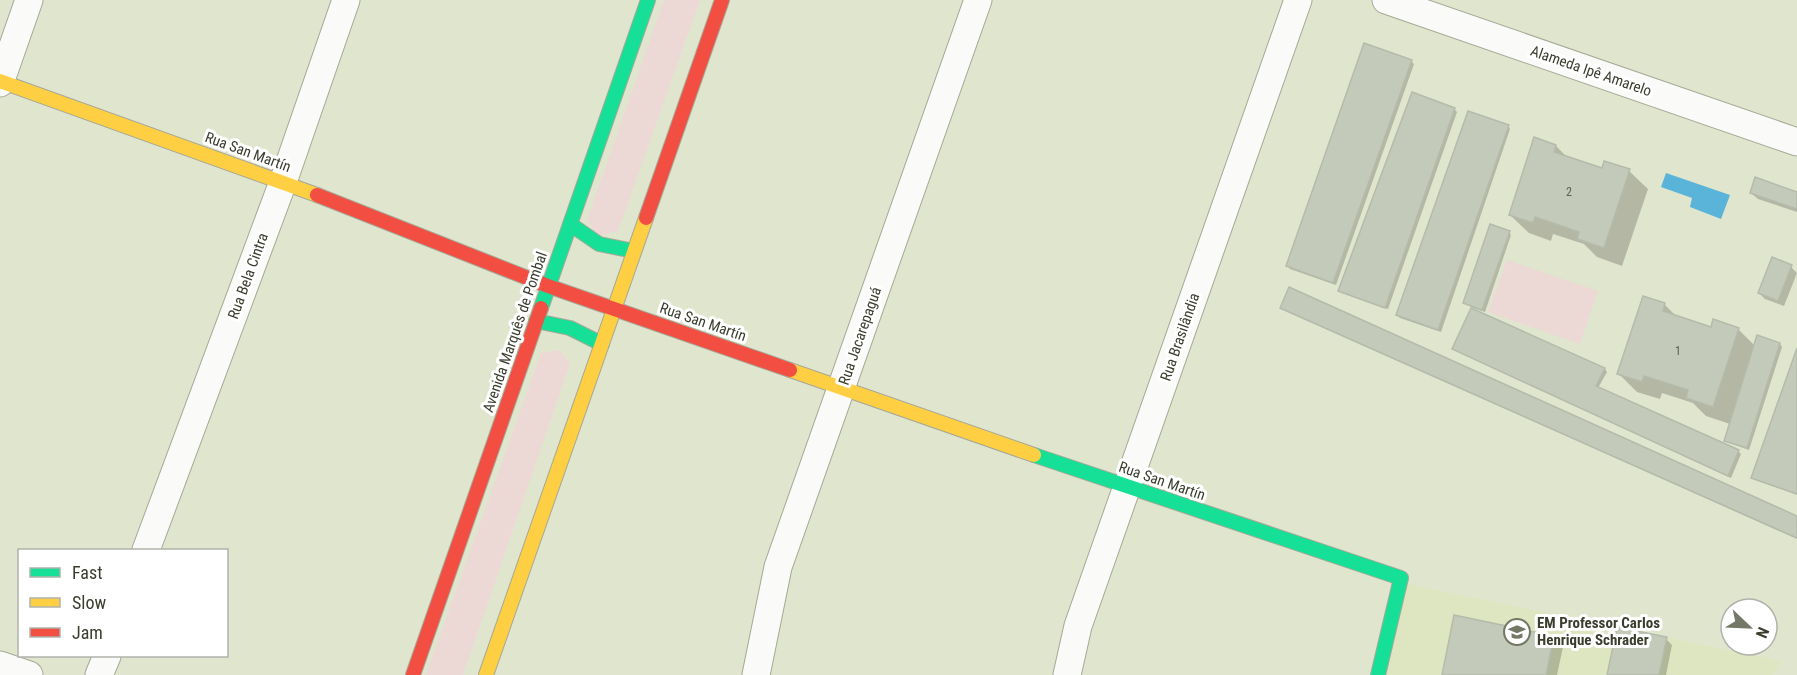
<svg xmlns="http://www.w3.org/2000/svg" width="1797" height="675" font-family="'Roboto Condensed',sans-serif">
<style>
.built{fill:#dee6c1}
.green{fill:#ecd9d5}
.water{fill:#5ab4d9}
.shadow{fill:#0003}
.building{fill:#c3cab9;stroke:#b5bbab;stroke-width:1.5}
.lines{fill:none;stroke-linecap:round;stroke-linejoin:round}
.street-casing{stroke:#a5a896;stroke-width:29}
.fast-casing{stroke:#a5a896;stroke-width:16}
.slow-casing{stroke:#a5a896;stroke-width:16}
.jam-casing{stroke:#a5a896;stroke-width:16}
.street{stroke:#fafbf8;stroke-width:27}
.fast{stroke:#16e098;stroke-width:14}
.slow{stroke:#ffcf43;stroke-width:14}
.jam{stroke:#f24e42;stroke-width:14}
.labels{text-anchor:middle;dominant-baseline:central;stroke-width:6;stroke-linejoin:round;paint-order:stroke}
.number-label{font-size:12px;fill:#5c6151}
.street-label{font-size:15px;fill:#3a3e2e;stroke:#fff}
.poi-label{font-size:15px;font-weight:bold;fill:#3a3e2e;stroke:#fff;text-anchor:start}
</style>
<rect width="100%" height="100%" fill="#e0e5ce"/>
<!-- built -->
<path class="built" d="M 1403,583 L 1781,661 L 1773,675 L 1383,675 Z"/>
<!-- green -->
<path class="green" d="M 664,0 L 700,0 L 618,231 L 598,236 L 587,220 Z
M 1507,260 L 1598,291 L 1580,344 L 1488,312 Z
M 559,350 L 570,364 L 463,675 L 426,675 L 541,353 Z"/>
<!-- water -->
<path class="water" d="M 1666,173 L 1730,195 L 1721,219 L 1690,207 L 1692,198 L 1661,187 Z"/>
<!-- shadow -->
<path class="shadow" d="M 1411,61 L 1414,64 L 1336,285 L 1290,269 L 1288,266 Z
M 1454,109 L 1457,112 L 1388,309 L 1342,293 L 1340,291 Z
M 1508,126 L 1510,129 L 1441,332 L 1400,318 L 1397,315 Z
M 1556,146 L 1568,158 L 1603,170 L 1629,171 L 1648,189 L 1622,266 L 1597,257 L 1584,244 L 1553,234 L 1551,241 L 1529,233 L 1510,215 Z
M 1751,193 L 1797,193 L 1797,212 L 1758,199 Z
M 1509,233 L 1511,235 L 1485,312 L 1473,308 L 1472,310 L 1605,369 L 1607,372 L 1598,388 L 1738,451 L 1741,454 L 1731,478 L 1454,348 L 1473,308 L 1465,303 Z
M 1791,267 L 1797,273 L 1784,306 L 1765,299 L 1759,293 Z
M 1644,298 L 1665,305 L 1677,317 L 1711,328 L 1738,329 L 1755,346 L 1780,344 L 1782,347 L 1749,450 L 1725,441 L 1730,424 L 1706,416 L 1693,403 L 1662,393 L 1660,399 L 1637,392 L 1619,374 Z
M 1282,307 L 1797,517 L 1797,539 L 1284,310 Z
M 1797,352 L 1797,495 L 1752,478 Z
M 1554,638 L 1563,647 L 1557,675 L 1444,675 Z
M 1666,639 L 1672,645 L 1666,675 L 1609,675 Z"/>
<!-- building -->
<path class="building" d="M 1364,43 L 1412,60 L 1333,283 L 1286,266 Z
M 1412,92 L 1455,108 L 1385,308 L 1338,291 Z
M 1468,111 L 1509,125 L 1438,330 L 1396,315 Z
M 1534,137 L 1556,145 L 1554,152 L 1602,168 L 1604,161 L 1630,169 L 1604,248 L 1577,239 L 1579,232 L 1535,217 L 1533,223 L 1509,215 Z
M 1755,177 L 1797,192 L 1797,209 L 1750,193 Z
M 1490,224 L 1510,231 L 1482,310 L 1463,303 Z
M 1772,257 L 1792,265 L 1778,301 L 1758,293 Z
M 1289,287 L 1797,516 L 1797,538 L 1280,308 Z
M 1643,296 L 1665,303 L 1663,311 L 1711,327 L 1713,319 L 1739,328 L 1713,407 L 1686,398 L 1688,390 L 1644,376 L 1642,382 L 1617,374 Z
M 1471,308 L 1605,368 L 1596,386 L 1739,450 L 1728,476 L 1452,349 Z
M 1757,335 L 1780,343 L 1747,448 L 1724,441 Z
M 1797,348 L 1797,494 L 1751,478 Z
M 1454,615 L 1554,636 L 1546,675 L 1442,675 Z
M 1617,627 L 1667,637 L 1659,675 L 1607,675 Z"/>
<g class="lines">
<defs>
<path id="street" d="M 1386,0 L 1797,142
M 0,83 L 29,0
M 146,550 L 283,182 L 346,0
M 0,665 L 29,675
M 99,675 L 107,656
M 756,675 L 778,567 L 978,0
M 1067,675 L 1078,626 L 1298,0"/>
<path id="fast" d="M 570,224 L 599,244 L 634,251
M 541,308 L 648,0
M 536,321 L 570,328 L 602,344
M 1034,455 L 1401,578 L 1378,675"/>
<path id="slow" d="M 0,81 L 317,195
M 790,370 L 1034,455
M 486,675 L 646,218"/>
<path id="jam" d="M 317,195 L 548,286 L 790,370
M 646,218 L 722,0
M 413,675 L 541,308"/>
</defs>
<!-- street casing -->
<use href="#street" class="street-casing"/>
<!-- fast casing -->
<use href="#fast" class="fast-casing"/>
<!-- slow casing -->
<use href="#slow" class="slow-casing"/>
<!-- jam casing -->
<use href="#jam" class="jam-casing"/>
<!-- street -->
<use href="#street" class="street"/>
<!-- fast -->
<use href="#fast" class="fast"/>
<!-- slow -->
<use href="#slow" class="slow"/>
<!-- jam -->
<use href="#jam" class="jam"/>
</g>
<!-- icons -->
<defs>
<symbol id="school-ring" viewBox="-11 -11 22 22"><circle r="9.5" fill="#fff" stroke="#747866" stroke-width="1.5"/><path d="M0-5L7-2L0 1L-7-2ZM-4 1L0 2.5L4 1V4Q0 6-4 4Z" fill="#747866"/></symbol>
</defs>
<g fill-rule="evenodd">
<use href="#school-ring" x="1502" y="617" width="30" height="30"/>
</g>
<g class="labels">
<!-- number labels -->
<g class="number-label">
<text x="1569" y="192">2</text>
<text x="1678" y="351">1</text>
</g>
<!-- street labels -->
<g class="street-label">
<text transform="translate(1591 71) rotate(19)">Alameda Ipê Amarelo</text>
<text transform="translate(248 152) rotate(20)">Rua San Martín</text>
<text transform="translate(248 276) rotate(-70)">Rua Bela Cintra</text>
<text transform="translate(703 322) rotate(19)">Rua San Martín</text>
<text transform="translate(515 332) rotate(-71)">Avenida Marquês de Pombal</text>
<text transform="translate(860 336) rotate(-71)">Rua Jacarepaguá</text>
<text transform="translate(1180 337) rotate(-71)">Rua Brasilândia</text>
<text transform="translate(1162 481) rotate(19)">Rua San Martín</text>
</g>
<!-- poi labels -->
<g class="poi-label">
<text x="1537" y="623">EM Professor Carlos<tspan x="1537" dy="17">Henrique Schrader</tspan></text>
</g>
</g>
<!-- legend -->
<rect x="18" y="549" width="210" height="108" fill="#ffffff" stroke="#b0b2ab" stroke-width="1.5"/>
<rect x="30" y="568" width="30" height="9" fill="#16e098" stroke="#b0b2ab" stroke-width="1.5"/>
<text x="72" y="579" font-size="18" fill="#3a3e2e">Fast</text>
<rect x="30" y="598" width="30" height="9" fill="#ffcf43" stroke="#b0b2ab" stroke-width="1.5"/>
<text x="72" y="609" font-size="18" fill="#3a3e2e">Slow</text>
<rect x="30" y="628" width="30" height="9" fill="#f24e42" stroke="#b0b2ab" stroke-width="1.5"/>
<text x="72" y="639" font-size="18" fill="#3a3e2e">Jam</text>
<!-- north arrow -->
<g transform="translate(1749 627) rotate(113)"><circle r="28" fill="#ffffff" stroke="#b0b2ab" stroke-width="1.5"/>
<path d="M0-4.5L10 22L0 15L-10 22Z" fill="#747866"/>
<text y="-9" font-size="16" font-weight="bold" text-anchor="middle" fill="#3a3e2e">N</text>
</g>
</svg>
